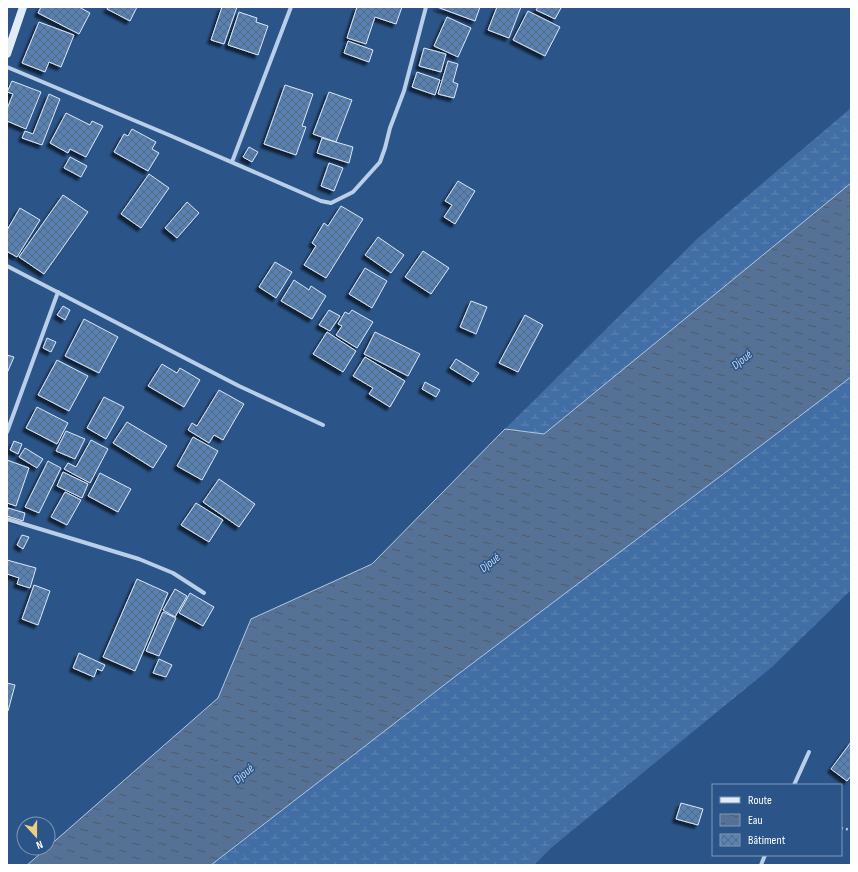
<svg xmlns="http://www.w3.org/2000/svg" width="858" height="872" font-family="'Sofia Sans Condensed',sans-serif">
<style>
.wetland{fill:url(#wetland-marsh)}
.water{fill:url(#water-ripples);stroke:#aec9e8}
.building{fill:url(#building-cross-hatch);stroke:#dce8f7;filter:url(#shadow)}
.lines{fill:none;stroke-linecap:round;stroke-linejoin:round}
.path{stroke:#b9cee8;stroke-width:2.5;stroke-dasharray:2 3;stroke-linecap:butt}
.street{stroke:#b9cee8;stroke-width:4}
.secondary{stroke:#e2ebf8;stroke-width:8}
.labels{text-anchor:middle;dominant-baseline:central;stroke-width:3;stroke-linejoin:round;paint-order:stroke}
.water-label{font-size:12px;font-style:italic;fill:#c4d8ef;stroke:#2b5488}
</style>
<defs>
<pattern id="wetland-marsh" width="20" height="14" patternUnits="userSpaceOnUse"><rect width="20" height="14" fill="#416ea4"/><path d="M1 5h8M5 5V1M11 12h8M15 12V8" fill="none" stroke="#5e84b2"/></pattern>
<pattern id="water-ripples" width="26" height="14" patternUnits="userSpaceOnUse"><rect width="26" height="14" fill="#557195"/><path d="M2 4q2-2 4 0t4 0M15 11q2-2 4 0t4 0" fill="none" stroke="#505b69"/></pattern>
<pattern id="building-cross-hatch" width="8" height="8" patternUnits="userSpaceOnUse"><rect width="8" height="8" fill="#5880b1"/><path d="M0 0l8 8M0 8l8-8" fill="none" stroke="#536984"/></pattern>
<filter id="shadow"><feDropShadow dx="-3.5" dy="3.5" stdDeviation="1" flood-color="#0009"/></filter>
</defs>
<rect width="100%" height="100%" fill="#2b5488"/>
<!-- wetland -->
<path class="wetland" d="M 851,108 L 851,183 L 544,434 L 505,429 L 698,238 Z
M 851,377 L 851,590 L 772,667 L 551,848 L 534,865 L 211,865 L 461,672 L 771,438 Z"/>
<!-- water -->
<path class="water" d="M 851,183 L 851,377 L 771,438 L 461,672 L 211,865 L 27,865 L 47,848 L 48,848 L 48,847 L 218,698 L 251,619 L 372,564 L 505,429 L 544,434 Z"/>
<!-- building -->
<path class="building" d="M 41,7 L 79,7 L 90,13 L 79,34 L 38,13 Z
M 108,7 L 137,7 L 130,21 L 107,9 Z
M 222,7 L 237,7 L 224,44 L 211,40 Z
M 357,7 L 402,7 L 396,24 L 375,17 L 366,44 L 347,38 Z
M 437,7 L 480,7 L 475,21 Z
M 497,7 L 521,7 L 509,38 L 488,30 Z
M 538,7 L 559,7 L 561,8 L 555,19 L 536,10 Z
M 528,11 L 560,27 L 545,56 L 513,40 Z
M 239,12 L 257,18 L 256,22 L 268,26 L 258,55 L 228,45 Z
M 447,17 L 471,28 L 458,57 L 434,46 Z
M 39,22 L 74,35 L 61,67 L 49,62 L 45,72 L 22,63 Z
M 348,41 L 373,50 L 369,62 L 344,53 Z
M 424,48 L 446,54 L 441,72 L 419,66 Z
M 448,61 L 458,64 L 453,82 L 458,84 L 454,98 L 438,94 Z
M 417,72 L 440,80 L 435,95 L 412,87 Z
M 12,81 L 41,92 L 26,129 L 7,121 L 7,109 L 13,94 L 7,92 Z
M 285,85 L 313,94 L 302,126 L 306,127 L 296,155 L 264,144 Z
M 329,92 L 352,100 L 336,142 L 313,134 Z
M 49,94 L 60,99 L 42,145 L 22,138 L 25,131 L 33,134 Z
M 66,113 L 90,125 L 92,121 L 103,126 L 86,157 L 70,149 L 68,153 L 50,143 Z
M 132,129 L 156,142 L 152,149 L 159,153 L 148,171 L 114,152 L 124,134 L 128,136 Z
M 322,138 L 353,147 L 349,163 L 317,153 Z
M 249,147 L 258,152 L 252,162 L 243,157 Z
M 70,157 L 87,166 L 81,177 L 64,168 Z
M 329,163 L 343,168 L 334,191 L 321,186 Z
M 149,174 L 169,188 L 141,228 L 121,214 Z
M 458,181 L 475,191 L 455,224 L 444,217 L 452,205 L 445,201 Z
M 63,195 L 88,212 L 44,274 L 19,257 Z
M 187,202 L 199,213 L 177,238 L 165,228 Z
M 341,206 L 363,219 L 326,278 L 304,265 L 316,246 L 312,243 L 324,223 L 328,226 Z
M 20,208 L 40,220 L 17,257 L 8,252 L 7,254 L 7,230 Z
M 378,237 L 404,255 L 391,273 L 365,255 Z
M 423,251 L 449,268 L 431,294 L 405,277 Z
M 275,262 L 292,272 L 276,298 L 259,287 Z
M 365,268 L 387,281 L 372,308 L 349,294 Z
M 294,280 L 309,290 L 311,286 L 326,296 L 312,319 L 281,301 Z
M 471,301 L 487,307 L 476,334 L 460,327 Z
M 63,306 L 70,310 L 65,320 L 57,315 Z
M 329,310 L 340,316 L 330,331 L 319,325 Z
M 352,310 L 373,322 L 357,348 L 336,335 L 342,326 L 338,324 L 345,312 L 349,314 Z
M 525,315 L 543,325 L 518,372 L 499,363 Z
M 84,319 L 118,337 L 99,373 L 65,356 Z
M 327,332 L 356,351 L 343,372 L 313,354 Z
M 375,332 L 420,354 L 408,376 L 364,354 Z
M 47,338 L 56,342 L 51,352 L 43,348 Z
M 7,355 L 14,357 L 7,373 Z
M 365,357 L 405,381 L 390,407 L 369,394 L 373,388 L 353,376 Z
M 456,359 L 479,373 L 473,382 L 450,368 Z
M 57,360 L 88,376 L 69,411 L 38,395 Z
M 162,364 L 177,373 L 180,368 L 200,380 L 184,407 L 148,386 Z
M 425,382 L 440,390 L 436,397 L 422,389 Z
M 219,390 L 244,404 L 223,440 L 214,435 L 209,443 L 188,430 L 192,423 L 197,426 Z
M 104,397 L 124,407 L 106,439 L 87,428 Z
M 37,407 L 68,423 L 57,444 L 26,428 Z
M 127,422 L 167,446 L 153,468 L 113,443 Z
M 66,431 L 85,439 L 75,459 L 56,451 Z
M 193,437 L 218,451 L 202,480 L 177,466 Z
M 91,440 L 108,449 L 90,483 L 64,469 L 68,463 L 76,467 Z
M 14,441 L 22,444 L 18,454 L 10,450 Z
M 25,448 L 43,459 L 37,468 L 19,457 Z
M 7,460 L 29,468 L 16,506 L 7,503 Z
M 48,461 L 61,468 L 39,513 L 25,507 Z
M 63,472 L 88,484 L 82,498 L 57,486 Z
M 100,473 L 131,489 L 118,512 L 88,496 Z
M 219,479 L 255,504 L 239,527 L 203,502 Z
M 65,492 L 81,500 L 67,525 L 51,517 Z
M 196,503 L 223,520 L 209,542 L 181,525 Z
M 8,508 L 25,513 L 23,521 L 7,516 Z
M 22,535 L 29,537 L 23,549 L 17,545 Z
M 7,560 L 36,568 L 30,588 L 17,584 L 19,578 L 7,574 Z
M 137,579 L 168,593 L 135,671 L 103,657 Z
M 34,585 L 50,591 L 38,625 L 22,619 Z
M 175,589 L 187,596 L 175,617 L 163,610 Z
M 190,593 L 214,607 L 203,626 L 179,613 Z
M 163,612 L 176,618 L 159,656 L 146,651 Z
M 79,653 L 105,665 L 102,671 L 97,669 L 94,677 L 73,668 Z
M 159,659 L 172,665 L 166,677 L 153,673 Z
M 7,683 L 15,685 L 8,711 L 7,710 Z
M 851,742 L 851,776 L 847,781 L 831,769 Z
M 681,803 L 703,809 L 698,825 L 676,819 Z"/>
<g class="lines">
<!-- path -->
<path class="path" d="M 841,828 L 851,830"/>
<!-- street -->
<path class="street" d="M 7,67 L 169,135 L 321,201 L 331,203 L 353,192 L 380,162 L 385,148 L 390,128 L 404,91 L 426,7
M 232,162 L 291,7
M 7,266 L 239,386 L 323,425
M 7,432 L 58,292
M 7,519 L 139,559 L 173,573 L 204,593
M 794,785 L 809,752
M 761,865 L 765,855"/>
<!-- secondary -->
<path class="secondary" d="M 7,54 L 23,7"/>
</g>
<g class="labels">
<!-- water labels -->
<g class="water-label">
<text transform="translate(742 360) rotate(-39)">Djoué</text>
<text transform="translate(490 563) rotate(-39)">Djoué</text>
<text transform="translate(244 774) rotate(-41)">Djoué</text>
</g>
</g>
<!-- border -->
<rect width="858" height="872" fill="none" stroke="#ffffff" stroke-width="16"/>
<!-- legend -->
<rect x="712" y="784" width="130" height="72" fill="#2b5488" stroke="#8098b8"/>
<rect x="720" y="797" width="20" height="6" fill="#e2ebf8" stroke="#8098b8"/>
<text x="748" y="804" font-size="12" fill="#ffffff">Route</text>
<rect x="720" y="814" width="20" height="12" fill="url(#water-ripples)" stroke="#8098b8"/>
<text x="748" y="824" font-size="12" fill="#ffffff">Eau</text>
<rect x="720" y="834" width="20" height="12" fill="url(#building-cross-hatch)" stroke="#8098b8"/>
<text x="748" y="844" font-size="12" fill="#ffffff">Bâtiment</text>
<!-- north arrow -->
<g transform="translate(36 836) rotate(159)"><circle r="19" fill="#2b5488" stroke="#8098b8"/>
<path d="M0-3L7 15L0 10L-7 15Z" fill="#eece81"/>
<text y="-6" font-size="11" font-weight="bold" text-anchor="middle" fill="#ffffff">N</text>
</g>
</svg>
